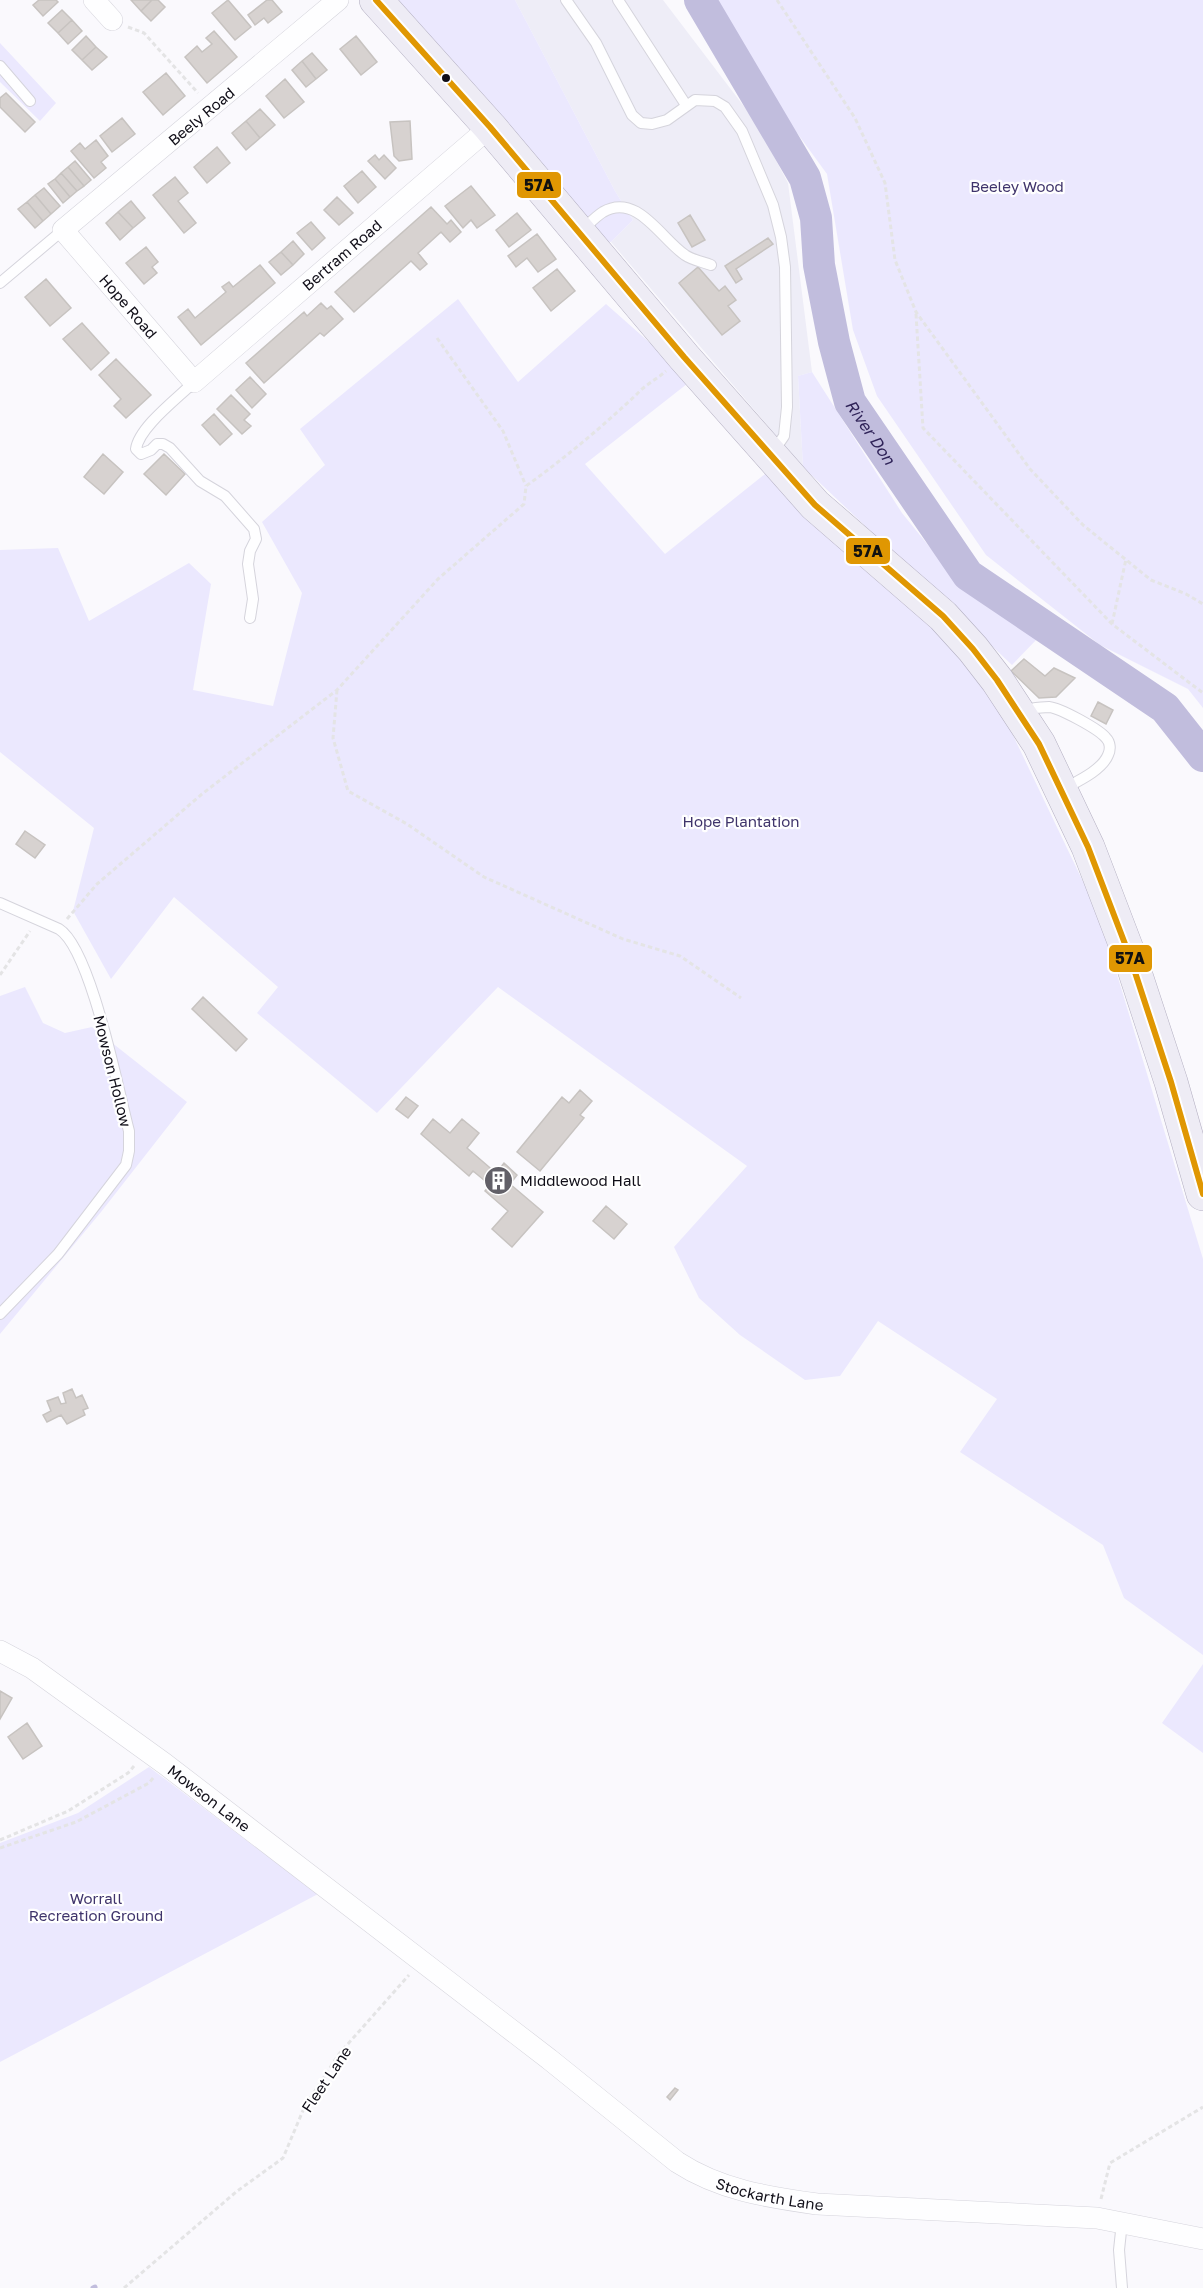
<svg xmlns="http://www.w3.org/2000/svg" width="1203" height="2288" font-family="'Golos Text',sans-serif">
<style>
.built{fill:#eeedf7}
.green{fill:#ebe8fe}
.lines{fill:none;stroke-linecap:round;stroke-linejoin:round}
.stream{stroke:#c1bddd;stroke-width:5}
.river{stroke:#c1bddd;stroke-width:32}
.building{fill:#d7d2d0;stroke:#c7c3c0;stroke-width:1.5}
.lane-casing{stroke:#d5d4dc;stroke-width:12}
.street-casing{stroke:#d5d4dc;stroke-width:22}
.primary-casing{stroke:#b3afc1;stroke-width:34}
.path{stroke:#e4e4e5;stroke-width:3;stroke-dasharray:4.5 3;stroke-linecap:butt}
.lane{stroke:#fefeff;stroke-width:10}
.street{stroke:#fefeff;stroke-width:21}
.primary{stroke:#eeecf5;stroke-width:33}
.bus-1-casing{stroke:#fff;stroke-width:10}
.bus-1{stroke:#e09702;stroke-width:6}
.bus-dot{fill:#100e18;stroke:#fff;stroke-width:2}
.labels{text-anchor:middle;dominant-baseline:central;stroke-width:4.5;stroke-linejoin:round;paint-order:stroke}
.street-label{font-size:15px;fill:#100e18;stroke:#fff}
.park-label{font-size:15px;fill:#3f346b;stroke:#fff}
.poi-label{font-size:15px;fill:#100e18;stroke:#fff;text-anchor:start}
.water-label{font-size:16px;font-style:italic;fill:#2f2358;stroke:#fff}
.line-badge{stroke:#fff;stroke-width:2}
.pale-badge-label{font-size:16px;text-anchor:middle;font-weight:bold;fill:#111}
</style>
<rect width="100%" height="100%" fill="#faf9fd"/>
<!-- built -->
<path class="built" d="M 515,0 L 663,0 L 755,121 L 788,183 L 812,372 L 798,376 L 803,467 L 611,242 L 633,220 L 615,191 Z"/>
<!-- green -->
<path class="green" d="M 380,0 L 515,0 L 615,191 L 633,220 L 611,242 L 589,239 Z
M 700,0 L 1203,0 L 1203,708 L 1188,689 L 1100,645 L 986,555 L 877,396 L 853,330 L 827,174 Z
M 0,43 L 56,103 L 40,121 L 0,82 Z
M 458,299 L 518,382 L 606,304 L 692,380 L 585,464 L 665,554 L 770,470 L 956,641 L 1010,729 L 1099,915 L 1203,1259 L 1203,1655 L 1124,1598 L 1103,1545 L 960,1452 L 997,1399 L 878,1321 L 840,1376 L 805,1380 L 740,1335 L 699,1298 L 674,1247 L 747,1166 L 498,987 L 377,1113 L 257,1013 L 278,987 L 174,897 L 111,979 L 73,911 L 94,828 L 0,752 L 0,550 L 58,548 L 89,621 L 189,563 L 211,584 L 193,690 L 273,706 L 302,593 L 262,522 L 325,465 L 300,429 Z
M 812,372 L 902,513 L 958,582 L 1038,638 L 1012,665 L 803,467 L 798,376 Z
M 25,987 L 43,1023 L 65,1033 L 92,1027 L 187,1102 L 101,1212 L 0,1334 L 0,996 Z
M 1203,1664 L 1203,1753 L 1162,1723 Z
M 149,1767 L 318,1894 L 0,2062 L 0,1843 L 78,1813 Z"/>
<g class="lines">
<!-- stream -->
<path class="stream" d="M 93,2288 L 95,2287"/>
<!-- river -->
<path class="river" id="s1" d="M 700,0 L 805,178 L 816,218 L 819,265 L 834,342 L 850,402 L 968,575 L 1165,708 L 1203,756"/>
</g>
<!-- building -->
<path class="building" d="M 39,0 L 56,0 L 58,2 L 43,16 L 33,5 Z
M 131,0 L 152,0 L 141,11 Z
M 152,0 L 158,0 L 165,7 L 151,21 L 141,11 Z
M 228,0 L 251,27 L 235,40 L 212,13 Z
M 267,0 L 272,0 L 282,12 L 268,23 L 264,18 L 255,25 L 248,15 Z
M 62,10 L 72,20 L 58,33 L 48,23 Z
M 72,20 L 82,31 L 68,44 L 58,33 Z
M 214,31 L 237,57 L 207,83 L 185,57 L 197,46 L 202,52 L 212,44 L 206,38 Z
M 86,36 L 96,47 L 82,60 L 72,50 Z
M 356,36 L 377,62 L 361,75 L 340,49 Z
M 96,47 L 107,57 L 92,70 L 82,60 Z
M 312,53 L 327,70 L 316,79 L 302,61 Z
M 302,61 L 316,79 L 306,87 L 292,70 Z
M 166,73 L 185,96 L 163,115 L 143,92 Z
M 285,79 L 304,102 L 284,118 L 266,96 Z
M 6,93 L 35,122 L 25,132 L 0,107 L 0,98 Z
M 260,109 L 275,125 L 260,138 L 246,121 Z
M 122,118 L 135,134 L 112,152 L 100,136 Z
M 246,121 L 260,138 L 246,150 L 232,133 Z
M 410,121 L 412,159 L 399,161 L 394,156 L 390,122 Z
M 96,140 L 108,156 L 101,162 L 106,168 L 94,178 L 71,151 L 80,143 L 85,149 Z
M 217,147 L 230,163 L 207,183 L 194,167 Z
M 375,155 L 379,160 L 384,155 L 396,168 L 385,179 L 368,161 Z
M 75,161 L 91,180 L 84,186 L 68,167 Z
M 68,167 L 84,186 L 77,191 L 61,173 Z
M 362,171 L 376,187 L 358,203 L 344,186 Z
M 61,173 L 77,191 L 70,197 L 55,179 Z
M 175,177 L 188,193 L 178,201 L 196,223 L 184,233 L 153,195 Z
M 55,179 L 70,197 L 63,203 L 48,184 Z
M 471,186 L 495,215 L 477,228 L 471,220 L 463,228 L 445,206 Z
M 44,188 L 60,206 L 51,214 L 35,195 Z
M 35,195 L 51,214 L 43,221 L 27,202 Z
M 337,197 L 353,213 L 339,225 L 324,210 Z
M 131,201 L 145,218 L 133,228 L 118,212 Z
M 27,202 L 43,221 L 35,228 L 18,209 Z
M 431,207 L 447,224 L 451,220 L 461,232 L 450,242 L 441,232 L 418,253 L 427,264 L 420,270 L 411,261 L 354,312 L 335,292 Z
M 118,212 L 133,228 L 120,240 L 106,223 Z
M 517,213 L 531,230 L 509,247 L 496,230 Z
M 690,215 L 705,240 L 692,247 L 678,223 Z
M 311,222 L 325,238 L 312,250 L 297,233 Z
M 537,234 L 556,259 L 538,272 L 527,258 L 516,267 L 508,256 Z
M 768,238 L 773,244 L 736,269 L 742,279 L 736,283 L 725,266 Z
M 293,241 L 304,254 L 293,265 L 281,252 Z
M 146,247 L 158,262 L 152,267 L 157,273 L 144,284 L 126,263 Z
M 281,252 L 293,265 L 281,275 L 269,262 Z
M 260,265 L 275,283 L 201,345 L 178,317 L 188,309 L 195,318 L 226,292 L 222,287 L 229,282 L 233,287 Z
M 698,267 L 719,291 L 725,286 L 736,300 L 728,306 L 740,321 L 722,335 L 679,283 Z
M 557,269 L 575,291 L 551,311 L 533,288 Z
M 46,279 L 71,308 L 50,326 L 25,297 Z
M 321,303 L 327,309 L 331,306 L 343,319 L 324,336 L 320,333 L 264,383 L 246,363 L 304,312 L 307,316 Z
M 82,323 L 109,353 L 91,370 L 63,339 Z
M 116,359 L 151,395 L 126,418 L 114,406 L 121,399 L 99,375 Z
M 250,377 L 266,394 L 252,408 L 236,390 Z
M 231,395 L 250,414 L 244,420 L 251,426 L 242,434 L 217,409 Z
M 214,414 L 232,434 L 220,445 L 202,425 Z
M 103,454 L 123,472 L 104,494 L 84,477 Z
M 164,454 L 185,474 L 166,495 L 144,474 Z
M 1024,659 L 1045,676 L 1054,668 L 1075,678 L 1056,697 L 1039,698 L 1011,671 Z
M 1098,702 L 1113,710 L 1106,724 L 1091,716 Z
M 25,831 L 45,845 L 35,858 L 16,844 Z
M 203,997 L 247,1039 L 236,1051 L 192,1009 Z
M 580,1090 L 592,1101 L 580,1115 L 584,1118 L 540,1171 L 517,1152 L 562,1097 L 569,1103 Z
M 406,1097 L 418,1106 L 408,1118 L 396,1109 Z
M 433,1119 L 450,1133 L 462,1119 L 479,1133 L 467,1148 L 496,1173 L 504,1163 L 517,1175 L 510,1184 L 543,1212 L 512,1247 L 492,1229 L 508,1211 L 485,1191 L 490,1185 L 473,1171 L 469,1176 L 421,1134 Z
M 606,1206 L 627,1224 L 614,1239 L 593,1221 Z
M 72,1389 L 76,1398 L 82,1395 L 88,1408 L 83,1410 L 85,1415 L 67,1424 L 61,1415 L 47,1422 L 43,1415 L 51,1411 L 47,1401 L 58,1397 L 61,1404 L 66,1403 L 63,1393 Z
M 0,1691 L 12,1698 L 0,1719 Z
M 27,1723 L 42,1746 L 23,1759 L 8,1737 Z
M 675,2088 L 678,2090 L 670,2100 L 667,2097 Z"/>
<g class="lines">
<defs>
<path id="lane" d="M 566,0 L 596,43 L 632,115 L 641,123 L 652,124 L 667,120 L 695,100 L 715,101 L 725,107 L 742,131 L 773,205 L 781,237 L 785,267 L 787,407 L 784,436 L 773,452
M 618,0 L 686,105
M 0,66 L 30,101
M 581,231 C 588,225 595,217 603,212 C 637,192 661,239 685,255 C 692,260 703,262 711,265
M 0,283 L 63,230
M 194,382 C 178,398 139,427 136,449 L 141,454 L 151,450 L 157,444 L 163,444 L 170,448 L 200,481 L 225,496 L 254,529 L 256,539 L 250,551 L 248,564 L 253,599 L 250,618
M 1021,710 C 1030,709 1040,707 1049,707 C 1060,708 1099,729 1106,738 C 1110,742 1111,749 1108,755 C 1102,770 1078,781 1065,788
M 0,903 L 59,929 C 91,949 118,1090 129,1131 L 129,1151 L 126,1165 L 58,1254 L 0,1314
M 1122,2288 L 1119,2250 L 1122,2222"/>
<g id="street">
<path d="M 94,0 L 112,20"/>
<path id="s2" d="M 338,0 L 63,230 L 194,382 L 490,127"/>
<path id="s3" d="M 0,1651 L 32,1668 L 165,1764 L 549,2059 L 677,2162 C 720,2190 767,2197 817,2204 L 1097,2218 L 1203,2239"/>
</g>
<path id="primary" d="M 376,0 L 490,127 L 684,357 L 815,505 L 943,616 L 973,649 L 997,680 L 1039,744 L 1088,847 L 1130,957 L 1171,1082 L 1203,1194"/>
</defs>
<!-- lane casing -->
<use href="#lane" class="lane-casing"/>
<!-- street casing -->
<use href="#street" class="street-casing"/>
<!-- primary casing -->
<use href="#primary" class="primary-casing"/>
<!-- path -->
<path class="path" d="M 777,0 L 855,118 L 885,183 L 895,260 L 916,312 L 1030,469 L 1083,525 L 1151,580 L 1186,594 L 1203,604
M 128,27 L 144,33 L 198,93
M 916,314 L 923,428 L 1112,624 L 1203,693
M 437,338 L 503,431 L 526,486
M 1112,624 L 1126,559
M 337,690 L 333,738 L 348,791 L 407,824 L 484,877 L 623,939 L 680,956 L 741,998
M 67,919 L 97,884 L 202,794 L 337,690 L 438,579 L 524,504 L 526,486 C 565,458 602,427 637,394 C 645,385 657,379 666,371
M 0,975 L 30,931
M 0,1840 L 68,1811 L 128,1773 L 134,1766
M 0,1848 L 76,1822 L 149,1783 L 154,1777
M 1101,2199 L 1110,2163 L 1203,2107
M 124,2288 L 236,2192 L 283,2158 L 304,2108 L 339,2054 L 409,1975"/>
<!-- lane -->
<use href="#lane" class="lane"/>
<!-- street -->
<use href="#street" class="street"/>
<!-- primary -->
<use href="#primary" class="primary"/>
<defs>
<path id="bus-1" d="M 376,0 L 490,127 L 684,357 L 815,505 L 943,616 L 973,649 L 997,680 L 1039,744 L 1088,847 L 1130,957 L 1171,1082 L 1203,1194"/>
</defs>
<!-- bus-1 casing -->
<use href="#bus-1" class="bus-1-casing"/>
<!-- bus-1 -->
<use href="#bus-1" class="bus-1"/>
</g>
<!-- icons -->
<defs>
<symbol id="building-disc" viewBox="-11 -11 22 22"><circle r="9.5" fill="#626068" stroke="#fff"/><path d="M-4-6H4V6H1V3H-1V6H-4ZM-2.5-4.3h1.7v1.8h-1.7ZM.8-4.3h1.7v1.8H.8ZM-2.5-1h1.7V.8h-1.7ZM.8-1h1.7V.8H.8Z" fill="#fff"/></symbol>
</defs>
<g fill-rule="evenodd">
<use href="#building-disc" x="482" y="1164" width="33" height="33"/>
</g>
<!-- markers -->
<circle class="bus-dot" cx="446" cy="78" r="5"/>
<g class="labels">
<!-- street labels -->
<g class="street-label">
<text transform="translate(201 116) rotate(-40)">Beely Road</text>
<text stroke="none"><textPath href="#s2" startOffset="754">Bertram Road</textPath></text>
<text stroke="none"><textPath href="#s2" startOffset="459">Hope Road</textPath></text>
<text transform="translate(113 1071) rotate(76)">Mowson Hollow</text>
<text stroke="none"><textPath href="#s3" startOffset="256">Mowson Lane</textPath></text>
<text transform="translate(326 2079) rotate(-56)">Fleet Lane</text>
<text stroke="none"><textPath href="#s3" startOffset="948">Stockarth Lane</textPath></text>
</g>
<!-- park labels -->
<g class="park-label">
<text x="1017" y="186">Beeley Wood</text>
<text x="741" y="821">Hope Plantation</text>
<text x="96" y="1898">Worrall<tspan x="96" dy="17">Recreation Ground</tspan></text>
</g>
<!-- poi labels -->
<g class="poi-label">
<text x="520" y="1180">Middlewood Hall</text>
</g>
<!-- water labels -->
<g class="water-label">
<text stroke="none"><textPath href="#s1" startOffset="472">River Don</textPath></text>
</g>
</g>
<g class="line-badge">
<rect x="516" y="171" width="46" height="28" rx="6" fill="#e09702"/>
<rect x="845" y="537" width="46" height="28" rx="6" fill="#e09702"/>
<rect x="1108" y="944" width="45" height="29" rx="6" fill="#e09702"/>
</g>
<g class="pale-badge-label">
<text x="539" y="191">57A</text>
<text x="868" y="557">57A</text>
<text x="1130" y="964">57A</text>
</g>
</svg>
